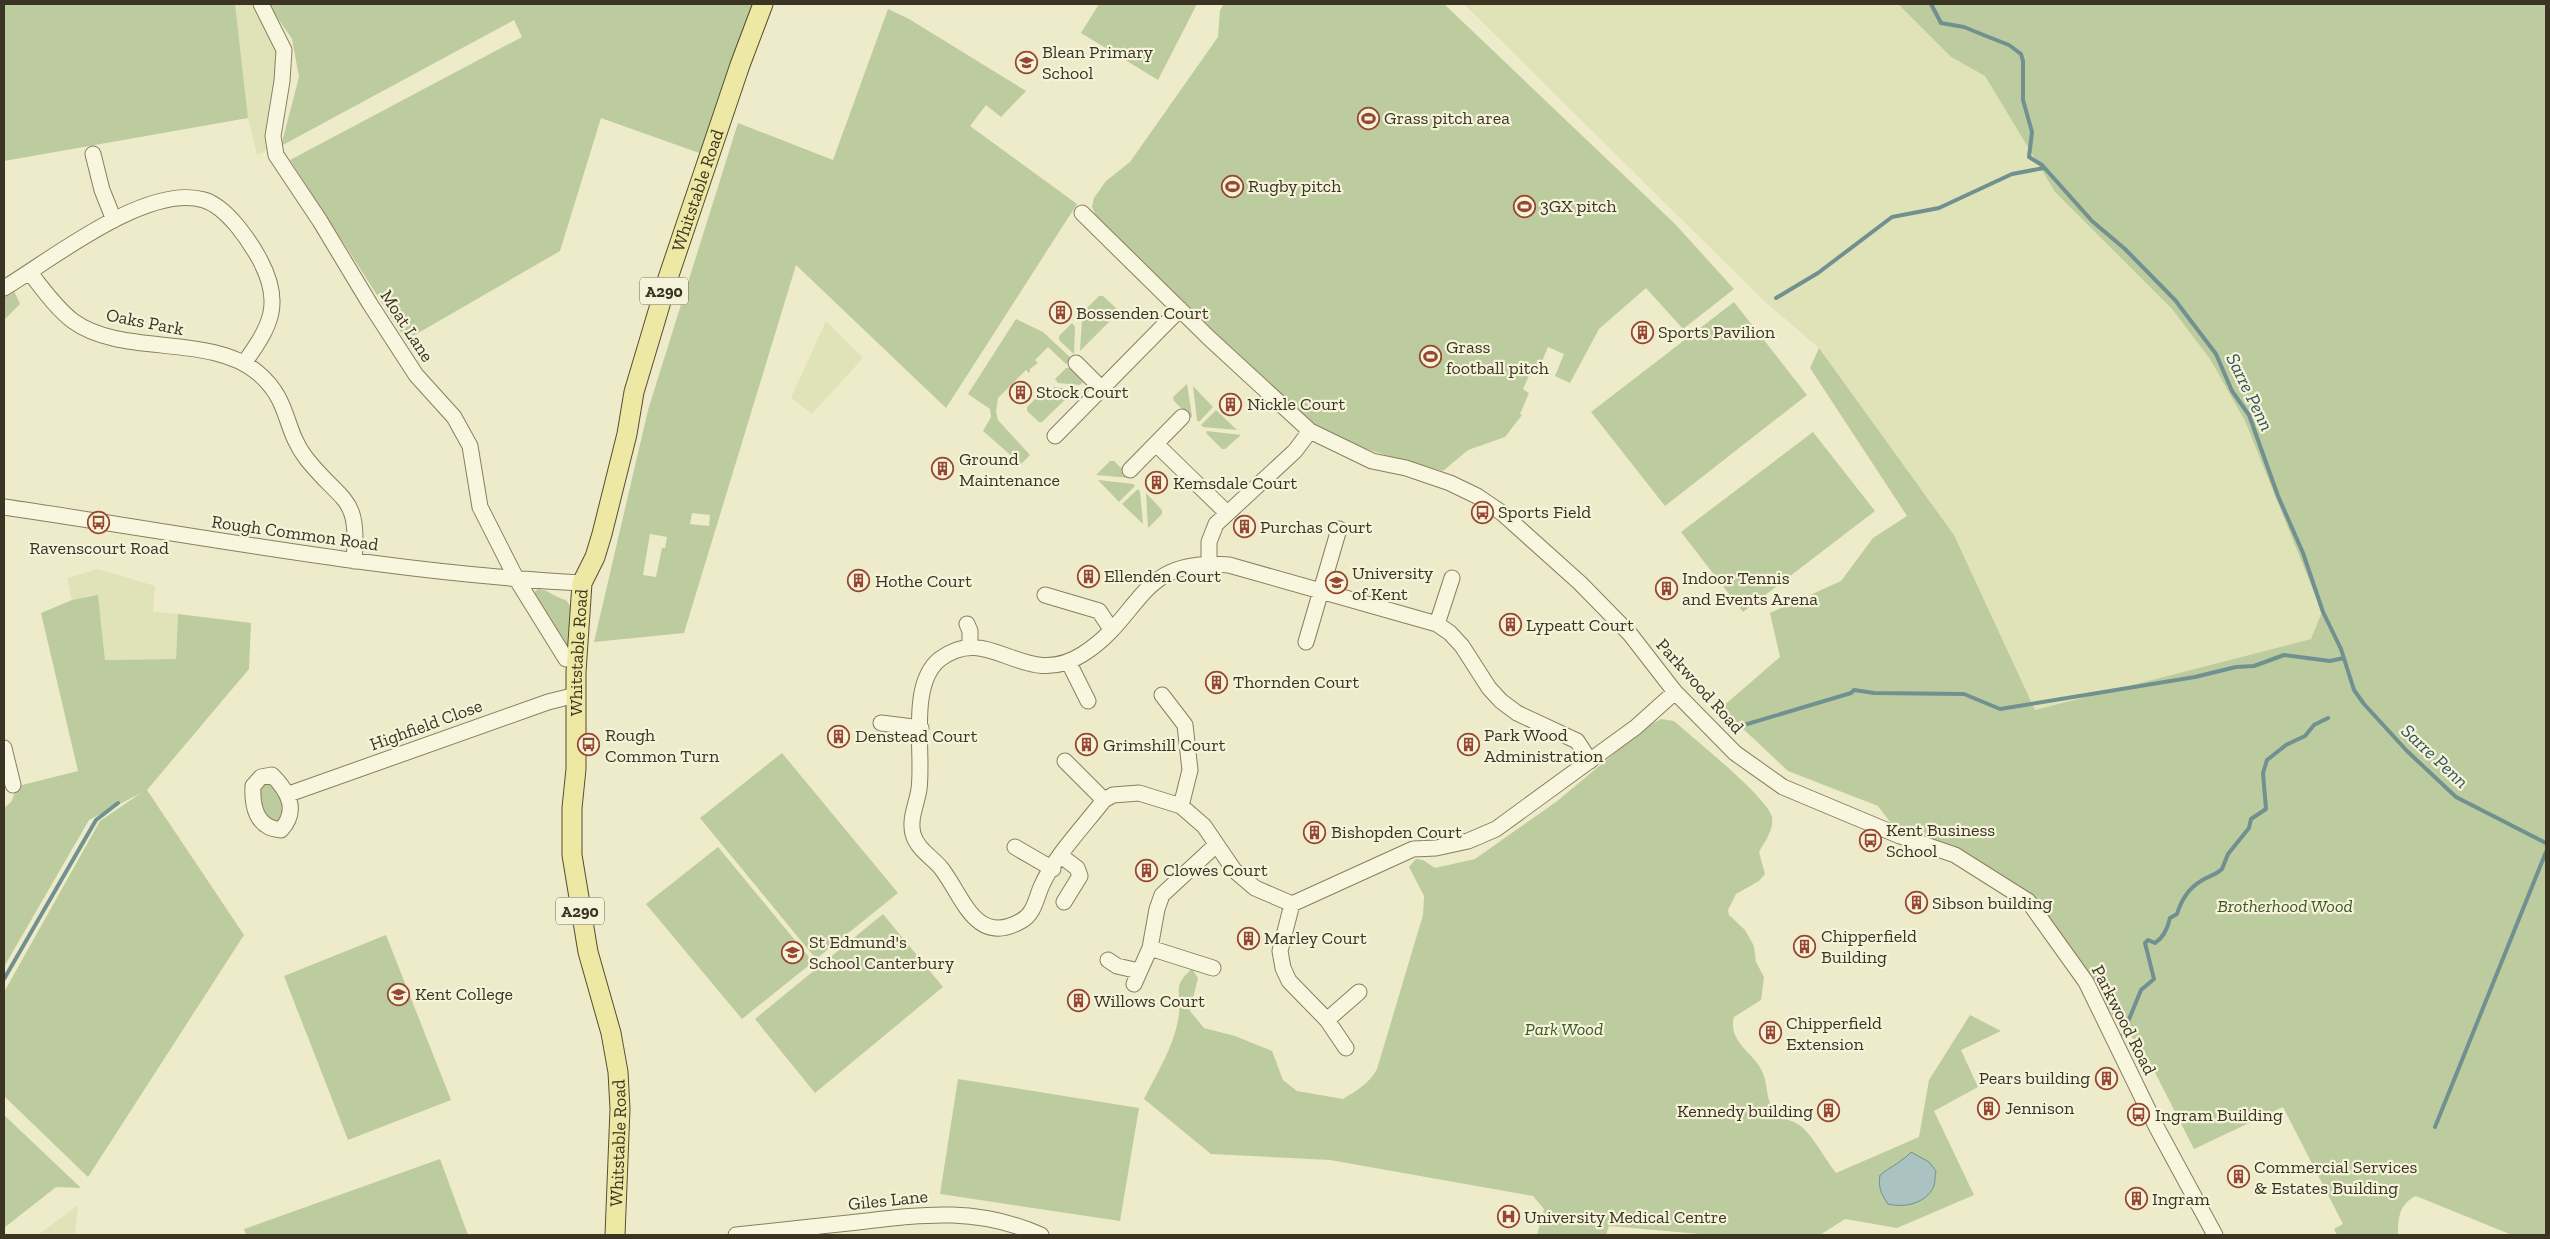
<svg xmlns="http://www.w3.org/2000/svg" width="2550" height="1239" font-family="'Zilla Slab',serif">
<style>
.farmland{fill:#e0e3b8}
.green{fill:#bccc9e;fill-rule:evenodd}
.water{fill:#aac2c1;stroke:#719190}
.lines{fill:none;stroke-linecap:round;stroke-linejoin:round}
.stream{stroke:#719190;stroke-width:4}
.minor-casing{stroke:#8a7f5f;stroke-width:17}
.major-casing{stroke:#584d32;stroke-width:21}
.minor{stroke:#f8f6de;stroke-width:15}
.major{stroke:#eee8a5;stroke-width:19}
.labels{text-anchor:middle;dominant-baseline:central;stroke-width:4.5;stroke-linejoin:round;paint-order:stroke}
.shield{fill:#f5f3da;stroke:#736d59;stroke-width:1}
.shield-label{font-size:16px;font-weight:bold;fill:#3b3422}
.poi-label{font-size:18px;fill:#3b3422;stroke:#f5f3da;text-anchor:start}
.street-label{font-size:18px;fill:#3b3422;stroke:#f5f3da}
.park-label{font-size:18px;font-style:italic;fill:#415729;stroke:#f5f3da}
.water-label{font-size:19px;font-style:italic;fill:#32545a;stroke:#f5f3da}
</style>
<rect width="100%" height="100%" fill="#eeebca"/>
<!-- farmland -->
<path class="farmland" d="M 235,4 L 251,4 L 276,46 L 277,88 L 267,150 L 257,155 L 248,118 Z
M 1464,4 L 1898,4 L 1951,57 L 1985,76 L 2055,192 L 2172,309 L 2210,359 L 2245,421 L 2323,612 L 2311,639 L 2035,710 L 1954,535 L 1819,348 L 1763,300 Z
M 826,321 L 863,358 L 812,414 L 791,398 Z
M 98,569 L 155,586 L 153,612 L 178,614 L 176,659 L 105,660 L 98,596 L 72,600 L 67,578 Z
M 78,1205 L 75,1235 L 38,1235 Z"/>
<!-- green -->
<path class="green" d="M 4,4 L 235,4 L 248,118 L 4,161 Z
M 268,4 L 760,4 L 702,154 L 601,118 L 560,251 L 406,340 L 290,160 L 522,37 L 514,20 L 281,146 L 299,77 L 292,39 Z
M 1099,4 L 1197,4 L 1158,80 L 1081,33 Z
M 1224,4 L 1444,4 L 1675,224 L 1734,289 L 1683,329 L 1646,288 L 1599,329 L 1570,383 L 1555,376 L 1564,354 L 1548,347 L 1538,371 L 1532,369 L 1523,389 L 1529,393 L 1520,414 L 1522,415 L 1505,437 L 1468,450 L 1443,471 C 1390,456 1341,447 1298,412 L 1098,220 L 1092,207 L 1094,198 L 1106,181 L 1130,162 L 1218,37 L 1220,10 Z
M 1898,4 L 2546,4 L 2546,1235 L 2512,1235 L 2416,1196 C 2399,1204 2398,1218 2398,1235 L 2337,1235 L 2334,1229 L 2343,1224 L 2283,1107 L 2194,1149 L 2144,1051 L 2108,1010 L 2033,896 L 1963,853 L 1890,822 L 1878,806 L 1788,771 L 1721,708 L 1780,657 L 1770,613 L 1841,581 L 1873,538 L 1907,516 L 1810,368 L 1819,348 L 1954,535 L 2035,710 L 2311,639 L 2322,612 L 2245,421 L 2210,359 L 2172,309 L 2055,192 L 1985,76 L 1951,57 Z
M 888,9 L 909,19 L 1026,91 L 1001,117 L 986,105 L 970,126 L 1077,204 L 946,408 L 796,265 L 684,633 L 594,642 L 648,410 L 738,123 L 833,160 ZM 692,513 L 710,515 L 709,526 L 690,524 ZM 650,534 L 667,537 L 665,548 L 662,548 L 656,577 L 643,575 Z
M 14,291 L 20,304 L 4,320 L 4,295 Z
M 1099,296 L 1103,296 L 1117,309 L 1117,314 L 1080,351 L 1082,320 L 1078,317 Z
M 1734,302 L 1807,395 L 1665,506 L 1591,412 Z
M 1016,319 L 1043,332 L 1072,359 L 1066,364 L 1048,347 L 1035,360 L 1038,363 L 1030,369 L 1030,371 L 1029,373 L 1026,370 L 998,398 L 996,412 L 998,420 L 1030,455 L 1021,464 L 983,431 L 991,417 L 990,409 L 968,394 Z
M 1072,323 L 1075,327 L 1074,354 L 1059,340 L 1059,336 Z
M 1066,368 L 1070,368 L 1083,382 L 1080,385 L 1058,383 L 1055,379 Z
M 1187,384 L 1192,416 L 1191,418 L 1174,401 L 1173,397 Z
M 1048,386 L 1052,389 L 1054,387 L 1075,390 L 1042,422 L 1039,422 L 1027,411 L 1027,407 Z
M 1193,386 L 1213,407 L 1199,422 L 1197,420 Z
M 1216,410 L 1237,430 L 1203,427 L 1201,425 Z
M 1207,431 L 1241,435 L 1225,449 L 1222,449 L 1206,433 Z
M 1813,432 L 1875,511 L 1743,612 L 1681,532 Z
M 1110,461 L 1114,461 L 1131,478 L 1096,475 Z
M 1098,480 L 1133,484 L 1135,486 L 1119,502 Z
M 1138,489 L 1140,492 L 1143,524 L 1122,504 Z
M 1146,493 L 1162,510 L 1162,514 L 1148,528 Z
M 538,589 C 550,590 555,598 566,600 L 572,609 L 571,656 L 532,594 Z
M 98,595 L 105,660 L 176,659 L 178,614 L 251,623 L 249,669 L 147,790 L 244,935 L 88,1177 L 4,1096 L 4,992 L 100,821 L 141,793 L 89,820 L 4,967 L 4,808 L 11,802 L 18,786 L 78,771 L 41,613 L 72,600 Z
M 1661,719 L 1674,721 C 1693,738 1768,798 1772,817 C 1774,830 1765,841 1759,852 L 1765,874 L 1759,881 L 1736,894 L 1728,910 L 1729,915 L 1745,930 L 1754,946 L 1756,962 L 1764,977 L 1761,1000 L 1734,1017 C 1727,1044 1757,1053 1764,1076 C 1768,1089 1766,1100 1775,1112 C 1781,1119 1794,1120 1802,1127 C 1815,1139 1825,1159 1836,1173 L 1919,1137 L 1929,1080 L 1970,1015 L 2001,1031 L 1961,1050 L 1978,1087 L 1934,1111 L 1974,1195 L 1897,1228 L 1845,1219 L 1820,1235 L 1711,1235 L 1609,1226 L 1606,1235 L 1537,1235 L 1544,1209 L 1533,1196 L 1330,1160 L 1211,1154 L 1144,1099 C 1158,1071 1175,1045 1179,1014 C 1182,993 1171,986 1192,969 L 1198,978 L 1190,1011 L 1204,1028 L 1235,1036 L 1272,1051 L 1283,1080 L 1297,1091 L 1343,1099 C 1357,1090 1369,1084 1377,1069 L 1423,915 L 1424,896 L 1409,867 L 1416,859 L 1423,860 L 1435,868 L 1475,859 L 1556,802 L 1646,727 Z
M 782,753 L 898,893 L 816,959 L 700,818 Z
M 267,779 C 282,792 286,804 281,823 L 270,822 L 257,802 L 261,780 Z
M 718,847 L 813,962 L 742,1019 L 646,904 Z
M 883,914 L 943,987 L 815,1093 L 755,1019 Z
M 386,935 L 451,1100 L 348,1140 L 284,976 Z
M 958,1079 L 1139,1108 L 1120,1221 L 940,1194 Z
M 4,1115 L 81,1188 L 56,1187 L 4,1228 Z
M 440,1159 L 468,1235 L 246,1235 L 244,1229 Z"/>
<!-- water -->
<path class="water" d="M 1911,1152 L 1929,1162 L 1936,1171 C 1935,1175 1935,1182 1934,1186 C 1926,1204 1904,1208 1888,1204 C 1881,1194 1878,1187 1880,1175 C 1890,1167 1903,1161 1911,1152 Z"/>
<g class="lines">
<!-- stream -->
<path class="stream" d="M 1931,4 L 1941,23 L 1964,27 L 1986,36 L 2009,45 L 2021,54 L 2023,61 L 2023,100 L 2032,132 L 2029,157 L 2042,165 L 2092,221 L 2125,249 L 2175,300 L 2216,354 L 2232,391 L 2249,415 L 2278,496 L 2303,553 L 2323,612 L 2341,649 L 2354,690 L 2364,704 L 2407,751 L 2456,797 L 2546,843
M 1776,298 L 1818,273 L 1892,217 L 1939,208 L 2012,174 L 2044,168
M 1734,728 L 1851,693 L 1854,690 L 1874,693 L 1964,694 L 2000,709 L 2195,677 L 2236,667 L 2254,666 L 2284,655 L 2330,661 L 2344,658
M 4,979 L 96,820 L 118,803
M 2123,1034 L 2141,990 L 2154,979 L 2145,943 L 2148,940 L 2155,943 C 2163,938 2168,927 2170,918 L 2177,914 C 2181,901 2189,888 2201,881 C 2208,876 2216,875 2222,869 L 2228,854 L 2249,828 L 2251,819 L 2266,809 L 2263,773 L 2267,760 L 2286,745 L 2305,736 L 2314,725 L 2328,718
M 2435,1127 L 2546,852"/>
<defs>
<path id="minor" d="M 261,4 L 284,50 L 282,81 L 273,136 L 276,155 L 320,221 L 370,304 L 416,375 L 454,417 L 470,446 L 480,507 L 517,580 L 566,659
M 93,154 L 102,190 L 114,220
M 1082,213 L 1209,338 L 1310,431 L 1372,461 L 1406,468 L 1450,483 L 1477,496 L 1502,513 L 1580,583 L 1630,634 L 1675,692 L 1735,753 L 1783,787 L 1900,836 L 1955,855 L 2028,901 L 2086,982 L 2157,1128 L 2215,1235
M 30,273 C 43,289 56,308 73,321 C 122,357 211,333 258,373 C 291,401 283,428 306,458 C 342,504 360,494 354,561
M 4,288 C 51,260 147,183 204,200 C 227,207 249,240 260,260 C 283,303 271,326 244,363
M 1076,363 L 1101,388
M 1055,436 L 1180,309
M 1156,444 L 1227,513
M 1130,470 L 1182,417
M 4,507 C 196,535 387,573 582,583
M 1209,563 L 1209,542 L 1216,524 L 1295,451 L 1310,431
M 1045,595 L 1099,611 L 1111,629
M 967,624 L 970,631 L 970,646
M 1437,624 L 1452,578
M 1306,642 L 1339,529
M 1069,663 L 1088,701
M 1162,695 L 1185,725 L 1190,770 L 1181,806
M 881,723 L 921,728
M 4,748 L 13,785
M 1065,761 L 1104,800
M 1590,761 L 1577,741 L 1517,713 L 1501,701 L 1489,688 L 1462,646 L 1450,633 L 1437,624 L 1229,565 C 1137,557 1144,615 1083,654 C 1024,692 990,621 940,659 C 908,684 924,753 919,789 C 917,804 909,818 913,834 C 917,849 932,857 941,868 C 963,896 975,947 1021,921 C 1034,914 1036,899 1041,887 C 1054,857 1084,826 1104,800 L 1113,795 L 1139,793 L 1181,806 L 1204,826 L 1234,870 L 1255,888 L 1292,904 L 1413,849 L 1436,848 L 1468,841 L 1496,829 L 1636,727 L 1675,692
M 272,775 C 288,791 299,810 281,830 C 256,828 252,806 253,786 L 261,777 Z
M 289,794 L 548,702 L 576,695
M 1015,847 L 1053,869
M 1061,856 L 1077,868 L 1080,876 L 1064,902
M 1292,904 L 1280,951 L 1283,968 L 1289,981 L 1327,1020 L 1346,1048
M 1150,948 L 1213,968
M 1108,960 L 1117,966 L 1139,971
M 1134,984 L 1150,948 L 1157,909 L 1162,895 L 1216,845
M 1327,1020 L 1359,992
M 736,1235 C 777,1231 817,1226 858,1222 C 925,1214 977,1207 1041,1235"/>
<g id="major">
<path id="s1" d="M 615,1235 L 620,1109 L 618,1072 L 611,1033 L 588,952 L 572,855 L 572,808 L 576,769 L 576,672 L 582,583 L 595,557 L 602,534 L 627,434 L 634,392 L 668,278 L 740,65 L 763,4"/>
</g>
</defs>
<!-- minor casing -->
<use href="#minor" class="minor-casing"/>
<!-- major casing -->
<use href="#major" class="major-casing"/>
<!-- minor -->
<use href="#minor" class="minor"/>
<!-- major -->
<use href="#major" class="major"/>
</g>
<!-- icons -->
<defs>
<symbol id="school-ring" viewBox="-11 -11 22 22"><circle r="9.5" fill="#f5f3da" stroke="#974731" stroke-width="1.5"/><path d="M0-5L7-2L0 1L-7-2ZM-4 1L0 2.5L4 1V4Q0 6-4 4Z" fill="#974731"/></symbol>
<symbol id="stadium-ring" viewBox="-11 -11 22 22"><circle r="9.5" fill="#f5f3da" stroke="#974731" stroke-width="1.5"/><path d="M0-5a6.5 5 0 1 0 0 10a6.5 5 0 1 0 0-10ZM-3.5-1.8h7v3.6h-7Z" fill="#974731"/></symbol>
<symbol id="building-ring" viewBox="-11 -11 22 22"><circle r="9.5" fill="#f5f3da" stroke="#974731" stroke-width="1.5"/><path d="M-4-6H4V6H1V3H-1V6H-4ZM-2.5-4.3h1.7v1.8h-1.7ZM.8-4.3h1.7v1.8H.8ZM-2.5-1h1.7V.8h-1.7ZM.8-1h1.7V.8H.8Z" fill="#974731"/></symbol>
<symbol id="bus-ring" viewBox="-11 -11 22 22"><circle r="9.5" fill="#f5f3da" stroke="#974731" stroke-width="1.5"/><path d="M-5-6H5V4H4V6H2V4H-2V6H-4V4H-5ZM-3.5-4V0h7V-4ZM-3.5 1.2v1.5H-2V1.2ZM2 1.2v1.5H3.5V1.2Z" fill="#974731"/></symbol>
<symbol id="university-ring" viewBox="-11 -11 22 22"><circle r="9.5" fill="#f5f3da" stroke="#974731" stroke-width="1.5"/><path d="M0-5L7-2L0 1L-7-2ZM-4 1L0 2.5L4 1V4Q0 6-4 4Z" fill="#974731"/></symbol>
<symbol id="hospital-ring" viewBox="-11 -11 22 22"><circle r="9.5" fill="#f5f3da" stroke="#974731" stroke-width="1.5"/><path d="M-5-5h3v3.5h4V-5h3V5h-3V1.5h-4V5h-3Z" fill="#974731"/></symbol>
</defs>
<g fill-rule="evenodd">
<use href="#school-ring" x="1014" y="50" width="25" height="25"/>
<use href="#stadium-ring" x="1356" y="106" width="25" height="25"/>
<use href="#stadium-ring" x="1220" y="174" width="25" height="25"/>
<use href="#stadium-ring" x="1512" y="194" width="25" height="25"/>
<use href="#building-ring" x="1048" y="300" width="25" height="25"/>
<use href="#building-ring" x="1630" y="320" width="25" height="25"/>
<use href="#stadium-ring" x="1418" y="344" width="25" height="25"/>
<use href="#building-ring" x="1008" y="380" width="25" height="25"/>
<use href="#building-ring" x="1218" y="392" width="25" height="25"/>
<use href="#building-ring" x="930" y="456" width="25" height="25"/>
<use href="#building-ring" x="1144" y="470" width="25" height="25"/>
<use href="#bus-ring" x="1470" y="500" width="25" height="25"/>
<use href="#bus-ring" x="86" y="510" width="25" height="25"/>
<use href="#building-ring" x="1232" y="514" width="25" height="25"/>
<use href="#building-ring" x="1076" y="564" width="25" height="25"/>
<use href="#building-ring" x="846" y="568" width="25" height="25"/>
<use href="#university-ring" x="1324" y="570" width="25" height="25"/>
<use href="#building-ring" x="1654" y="576" width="25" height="25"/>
<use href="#building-ring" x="1498" y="612" width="25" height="25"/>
<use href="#building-ring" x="1204" y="670" width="25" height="25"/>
<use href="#building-ring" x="826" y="724" width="25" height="25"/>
<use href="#bus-ring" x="576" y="732" width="25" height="25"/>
<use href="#building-ring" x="1074" y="732" width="25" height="25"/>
<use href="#building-ring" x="1456" y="732" width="25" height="25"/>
<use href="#building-ring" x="1302" y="820" width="25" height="25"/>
<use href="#bus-ring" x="1858" y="828" width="25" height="25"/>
<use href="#building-ring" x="1134" y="858" width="25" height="25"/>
<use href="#building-ring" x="1904" y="890" width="25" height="25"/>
<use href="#building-ring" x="1236" y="926" width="25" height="25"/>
<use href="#building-ring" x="1792" y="934" width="25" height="25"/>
<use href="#school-ring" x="780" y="940" width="25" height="25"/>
<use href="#school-ring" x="386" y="982" width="25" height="25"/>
<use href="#building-ring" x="1066" y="988" width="25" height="25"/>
<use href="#building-ring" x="1758" y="1020" width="25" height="25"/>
<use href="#building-ring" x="2094" y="1066" width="25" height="25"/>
<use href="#building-ring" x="1976" y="1096" width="25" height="25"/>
<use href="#building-ring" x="1816" y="1098" width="25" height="25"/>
<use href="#bus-ring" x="2126" y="1102" width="25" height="25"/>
<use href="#building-ring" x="2226" y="1164" width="25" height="25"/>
<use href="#building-ring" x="2124" y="1186" width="25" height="25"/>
<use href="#hospital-ring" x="1496" y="1204" width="25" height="25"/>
</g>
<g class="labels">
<!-- shield labels -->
<g class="shield">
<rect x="640" y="277.5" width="48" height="27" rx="4"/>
<rect x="556" y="897.5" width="48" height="27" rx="4"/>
</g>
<g class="shield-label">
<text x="664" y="291">A290</text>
<text x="580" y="911">A290</text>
</g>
<!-- poi labels -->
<g class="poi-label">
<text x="1042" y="52">Blean Primary<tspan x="1042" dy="21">School</tspan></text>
<text x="1384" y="118">Grass pitch area</text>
<text x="1248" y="186">Rugby pitch</text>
<text x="1540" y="206">3GX pitch</text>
<text x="1076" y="313">Bossenden Court</text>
<text x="1658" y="332">Sports Pavilion</text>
<text x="1446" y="347">Grass<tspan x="1446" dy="21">football pitch</tspan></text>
<text x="1036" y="392">Stock Court</text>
<text x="1247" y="404">Nickle Court</text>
<text x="959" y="459">Ground<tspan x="959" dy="21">Maintenance</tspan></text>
<text x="1173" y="483">Kemsdale Court</text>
<text x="1498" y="512">Sports Field</text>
<text x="1260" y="527">Purchas Court</text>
<text x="99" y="548" text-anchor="middle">Ravenscourt Road</text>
<text x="1352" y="573">University<tspan x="1352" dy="21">of Kent</tspan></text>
<text x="1104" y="576">Ellenden Court</text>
<text x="1682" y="578">Indoor Tennis<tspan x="1682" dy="21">and Events Arena</tspan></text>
<text x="875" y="581">Hothe Court</text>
<text x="1526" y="625">Lypeatt Court</text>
<text x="1233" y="682">Thornden Court</text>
<text x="605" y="735">Rough<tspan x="605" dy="21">Common Turn</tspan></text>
<text x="1484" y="735">Park Wood<tspan x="1484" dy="21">Administration</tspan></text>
<text x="855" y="736">Denstead Court</text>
<text x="1103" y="745">Grimshill Court</text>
<text x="1886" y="830">Kent Business<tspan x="1886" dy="21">School</tspan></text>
<text x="1331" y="832">Bishopden Court</text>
<text x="1163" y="870">Clowes Court</text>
<text x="1932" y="903">Sibson building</text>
<text x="1821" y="936">Chipperfield<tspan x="1821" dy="21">Building</tspan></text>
<text x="1264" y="938">Marley Court</text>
<text x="809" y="942">St Edmund's<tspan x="809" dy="21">School Canterbury</tspan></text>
<text x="415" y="994">Kent College</text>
<text x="1094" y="1001">Willows Court</text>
<text x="1786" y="1023">Chipperfield<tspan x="1786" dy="21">Extension</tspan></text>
<text x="2090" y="1078" text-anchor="end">Pears building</text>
<text x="2005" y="1108">Jennison</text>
<text x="1813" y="1111" text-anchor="end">Kennedy building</text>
<text x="2155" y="1115">Ingram Building</text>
<text x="2254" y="1167">Commercial Services<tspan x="2254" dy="21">&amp; Estates Building</tspan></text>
<text x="2152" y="1199">Ingram</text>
<text x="1524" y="1217">University Medical Centre</text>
</g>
<!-- street labels -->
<g class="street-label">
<text stroke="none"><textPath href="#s1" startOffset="1068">Whitstable Road</textPath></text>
<text transform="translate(145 322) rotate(11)">Oaks Park</text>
<text transform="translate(407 326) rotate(57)">Moat Lane</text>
<text transform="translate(295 533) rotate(8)">Rough Common Road</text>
<text stroke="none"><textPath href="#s1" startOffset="588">Whitstable Road</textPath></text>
<text transform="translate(1700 686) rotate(48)">Parkwood Road</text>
<text transform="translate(426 725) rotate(-20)">Highfield Close</text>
<text transform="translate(2124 1020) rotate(63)">Parkwood Road</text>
<text stroke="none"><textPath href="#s1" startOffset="92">Whitstable Road</textPath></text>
<text transform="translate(888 1200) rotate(-6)">Giles Lane</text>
</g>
<!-- park labels -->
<g class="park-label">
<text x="2285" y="906">Brotherhood Wood</text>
<text x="1564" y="1029">Park Wood</text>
</g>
<!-- water labels -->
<g class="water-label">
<text transform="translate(2250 392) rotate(64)">Sarre Penn</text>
<text transform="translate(2435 756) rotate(43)">Sarre Penn</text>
</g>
</g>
<!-- border -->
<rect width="2550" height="1239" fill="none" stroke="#3b3422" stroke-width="10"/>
</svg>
